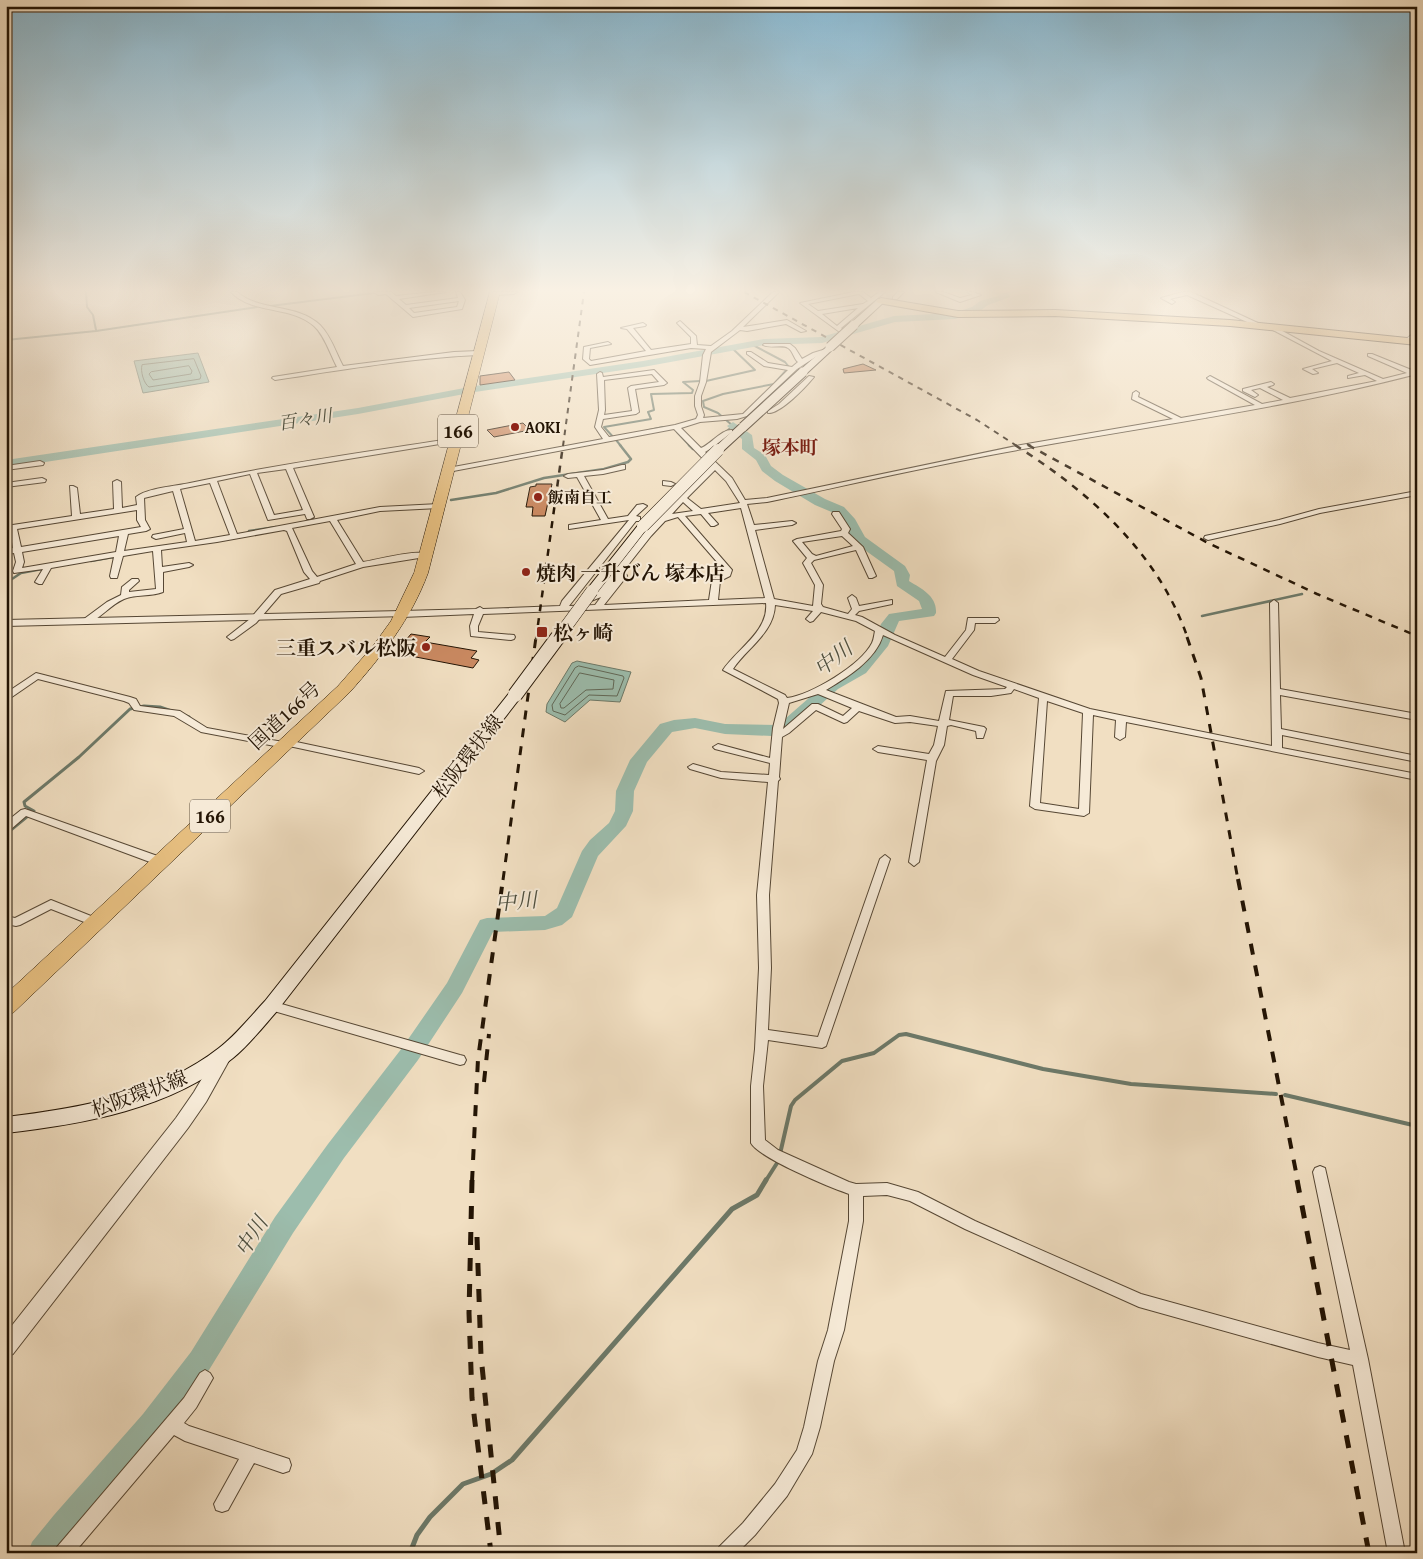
<svg xmlns="http://www.w3.org/2000/svg" width="1423" height="1559" font-family="'Gentium Book Plus','Noto Serif JP',serif">
<style>
.water{fill:#9cbdad;stroke:#6c7969}
.lines{fill:none;stroke-linecap:round;stroke-linejoin:round}
.shore{stroke:#606858;stroke-width:1}
.stream-far4{stroke:#6c7969;stroke-width:2}
.stream-far3{stroke:#6c7969;stroke-width:2.5}
.stream-far2{stroke:#6c7969;stroke-width:3}
.stream-far1{stroke:#6c7969;stroke-width:4}
.stream{stroke:#6c7969;stroke-width:5}
.river{fill:#9cbdad;fill-rule:evenodd}
.building{fill:#ca8961;stroke:#231404}
.minor-tunnel{stroke:#c8b69c;stroke-width:6;stroke-dasharray:6 3;stroke-linecap:butt}
.minor-casing{stroke:#564734;stroke-width:2}
.tertiary-casing{stroke:#564734;stroke-width:2}
.secondary-casing{stroke:#231404;stroke-width:2}
.primary-casing{stroke:#231404;stroke-width:2}
.trunk-casing{stroke:#231404;stroke-width:1}
.minor{fill:#f6ead7;fill-rule:evenodd}
.tertiary{fill:#f6ead7;fill-rule:evenodd}
.secondary{fill:#f6ead7;fill-rule:evenodd}
.primary{fill:#e8c081;fill-rule:evenodd}
.trunk{fill:#e8c081;fill-rule:evenodd}
.rail-far4{stroke:#231404;stroke-width:2;stroke-dasharray:5.5 5.5;stroke-linecap:butt}
.rail-far3{stroke:#231404;stroke-width:2.5;stroke-dasharray:7 7;stroke-linecap:butt}
.rail-far2{stroke:#231404;stroke-width:3;stroke-dasharray:9 9;stroke-linecap:butt}
.rail-far1{stroke:#231404;stroke-width:4;stroke-dasharray:11 11;stroke-linecap:butt}
.rail{stroke:#231404;stroke-width:5;stroke-dasharray:13 13;stroke-linecap:butt}
.secondary-bridge-far2-casing{stroke:#231404;stroke-width:11;stroke-linecap:butt}
.secondary-bridge-far1-casing{stroke:#231404;stroke-width:13;stroke-linecap:butt}
.secondary-bridge-casing{stroke:#231404;stroke-width:16;stroke-linecap:butt}
.secondary-bridge-far2{stroke:#f6ead7;stroke-width:9}
.secondary-bridge-far1{stroke:#f6ead7;stroke-width:12}
.secondary-bridge{stroke:#f6ead7;stroke-width:14}
.poi-dot{fill:#8f2418;stroke:#f6ead7;stroke-width:2}
.labels{text-anchor:middle;dominant-baseline:central;stroke-width:4;stroke-linejoin:round;paint-order:stroke}
.far-poi-label{font-size:16px;font-weight:bold;fill:#231404;stroke:#f6ead7;text-anchor:start}
.far-water-label{font-size:18px;font-style:italic;fill:#4d4f3f;stroke:#f6ead7}
.shield{fill:#f6ead7;stroke:#625443;stroke-width:1}
.shield-label{font-size:19px;font-weight:bold;fill:#231404}
.far-quarter-label{font-size:19px;font-weight:bold;fill:#7a1f14;stroke:#f6ead7}
.poi-label{font-size:20px;font-weight:bold;fill:#231404;stroke:#f6ead7;text-anchor:start}
.street-label{font-size:20px;fill:#231404;stroke:#f6ead7}
.water-label{font-size:21px;font-style:italic;fill:#4d4f3f;stroke:#f6ead7}
</style>
<rect width="100%" height="100%" fill="#f1dfc2"/>
<filter id="stains"><feTurbulence type="fractalNoise" baseFrequency=".004" numOctaves="4"/><feColorMatrix values="0 0 0 0 .2 0 0 0 0 .09 0 0 0 0 .02 0 0 0 .5 -.17"/></filter>
<radialGradient id="worn" r=".72"><stop offset=".6" stop-color="#630" stop-opacity="0"/><stop offset="1" stop-color="#630" stop-opacity=".3"/></radialGradient>
<!-- water -->
<path class="water" d="M 198,353 L 209,382 L 143,393 L 134,361 Z
M 577,661 L 631,672 L 620,702 L 590,700 L 565,722 L 546,712 L 547,704 L 572,663 Z"/>
<g class="lines">
<!-- shore -->
<path class="shore" d="M 194,359 L 201,376 L 200,379 L 149,387 C 144,384 140,371 142,365 Z
M 189,366 L 192,371 L 191,374 L 153,380 L 149,374 L 151,372 Z
M 579,666 L 623,676 L 624,678 L 617,696 L 589,695 L 565,715 L 553,711 L 552,705 L 575,668 Z
M 580,673 L 614,680 L 613,689 L 586,690 L 564,708 L 561,708 L 560,704 Z"/>
<!-- stream-far4 -->
<path class="stream-far4" d="M 86,292 L 87,307 L 93,315 L 96,330
M 270,306 L 374,293
M 6,340 L 96,331 L 257,307
M 706,381 L 755,370 L 732,348
M 649,430 L 663,427
M 677,432 L 690,446
M 724,433 L 733,426 L 718,413 L 704,407 L 703,401 L 723,394 L 774,384 L 789,367 L 785,362 L 753,345
M 615,439 L 604,427 L 651,419 L 648,412 L 654,410 L 651,394 L 692,393 L 693,390 L 683,382 L 700,381
M 618,439 L 616,440 L 621,446"/>
<!-- stream-far3 -->
<path class="stream-far3" d="M 689,445 L 693,449
M 451,500 L 496,493 L 544,478 L 604,469 L 628,462 L 631,459 L 620,445
M 249,531 L 276,527
M 91,561 L 141,552
M 6,583 L 21,573 L 42,569
M 1202,616 L 1302,594"/>
<!-- stream-far2 -->
<path class="stream-far2" d="M 6,834 L 34,811 L 25,806 L 24,802 L 79,757 L 130,709 L 144,706 L 160,707 L 189,717"/>
<!-- stream-far1 -->
<path class="stream-far1" d="M 1285,1095 L 1417,1126
M 780,1154 L 791,1106 L 795,1100 L 842,1061 L 874,1053 L 899,1035 L 906,1034 L 1043,1069 L 1131,1084 L 1276,1094
M 765,1182 L 779,1160"/>
<!-- stream -->
<path class="stream" d="M 410,1553 L 417,1535 L 430,1517 L 463,1484 L 491,1474 L 512,1460 L 732,1209 L 757,1195 L 766,1180"/>
<!-- river -->
<path class="river" d="M 992,292 L 1008,293 L 1010,297 L 988,305 L 980,311 L 955,319 L 895,322 L 822,343 L 764,345 L 643,367 L 475,392 L 358,414 L 6,468 L 6,460 L 358,408 L 475,386 L 643,361 L 764,339 L 821,337 L 894,316 L 954,313 L 972,307 L 980,301 L 998,296 Z
M 1402,292 L 1417,292 L 1417,298 Z
M 733,422 L 752,435 L 754,448 L 765,455 L 771,466 L 783,475 L 825,499 L 844,507 L 855,519 L 865,537 L 905,566 L 910,575 L 909,581 C 922,589 937,596 936,613 L 934,616 L 899,621 L 888,646 L 866,673 L 838,689 L 789,733 L 772,736 L 725,734 L 695,728 L 672,732 L 647,762 L 634,791 L 633,811 L 626,826 L 598,856 L 572,917 L 562,925 L 545,930 L 493,932 L 462,993 L 418,1060 L 344,1158 L 293,1233 L 209,1370 L 163,1434 L 62,1553 L 28,1553 L 32,1542 L 54,1515 L 143,1414 L 191,1352 L 275,1217 L 328,1144 L 402,1048 L 447,983 L 480,920 L 487,918 L 545,916 L 557,908 L 582,851 L 590,840 L 609,823 L 615,811 L 616,791 L 630,760 L 660,724 L 674,720 L 695,718 L 725,724 L 778,725 L 826,683 L 854,667 L 873,645 L 881,624 L 889,614 L 922,609 L 919,601 L 897,586 L 894,571 L 855,543 L 848,535 L 844,523 L 834,513 L 815,505 L 775,481 L 762,471 L 756,460 L 742,449 L 742,439 L 727,426 Z"/>
</g>
<!-- building -->
<path class="building" d="M 863,364 L 876,370 L 844,373 L 843,369 Z
M 509,372 L 515,380 L 480,385 L 480,376 Z
M 523,423 L 530,430 L 494,437 L 487,430 Z
M 536,484 L 552,484 L 545,516 L 532,516 L 533,507 L 526,507 L 530,487 L 536,486 Z
M 411,634 L 430,637 L 425,642 L 477,651 L 471,658 L 479,660 L 473,668 L 395,653 Z"/>
<g class="lines">
<!-- minor-tunnel -->
<path class="minor-tunnel" d="M 877,295 L 895,298"/>
<defs>
<path id="minor" d="M 231,292 L 237,292 C 260,312 297,303 320,325 C 331,336 336,353 343,366 L 454,352 L 478,351 L 481,353 L 478,355 C 410,358 342,370 275,380 L 272,378 L 273,377 L 337,367 C 330,354 325,336 314,326 C 290,305 253,315 231,292 Z
M 374,292 L 391,292 L 396,296 L 434,292 L 446,292 L 399,299 L 406,305 L 458,298 L 456,292 L 460,292 L 465,300 L 462,309 L 413,317 L 386,294 L 378,295 ZM 459,301 L 457,307 L 414,313 L 409,308 Z
M 495,292 L 517,292 L 514,294 L 493,295 L 493,293 Z
M 773,292 L 779,292 L 743,327 L 787,320 L 806,331 L 801,332 L 786,324 L 747,331 L 740,330 L 711,352 L 706,382 L 701,396 L 701,406 L 704,415 L 703,418 L 743,414 L 788,370 L 764,366 L 747,354 L 747,352 L 751,352 L 768,363 L 792,367 L 798,362 C 794,359 793,351 788,348 C 782,344 770,349 763,345 L 764,344 L 790,344 L 795,348 L 802,359 L 813,353 L 826,349 L 829,351 L 817,356 L 797,369 L 747,416 L 737,419 L 700,422 L 681,428 L 701,448 C 711,444 722,429 732,430 L 732,432 L 713,447 L 705,452 L 732,478 L 745,500 L 767,498 L 1021,445 L 1173,419 L 1132,399 L 1133,393 L 1136,391 L 1139,393 L 1138,397 L 1181,418 L 1255,405 L 1208,379 L 1207,378 L 1210,376 L 1262,404 L 1283,400 L 1260,388 L 1251,390 L 1258,395 L 1255,397 L 1243,391 L 1243,389 L 1271,382 L 1274,384 L 1273,385 L 1267,387 L 1290,398 L 1377,381 L 1365,375 L 1348,378 L 1348,376 L 1359,373 L 1337,363 L 1312,369 L 1318,373 L 1313,374 L 1303,369 L 1332,361 L 1273,330 L 1256,326 L 1187,295 L 1170,299 L 1175,302 L 1172,304 L 1161,298 L 1183,292 L 1191,292 L 1260,324 L 1277,328 L 1319,351 L 1383,379 L 1407,373 L 1368,356 L 1368,354 L 1372,354 L 1414,371 L 1417,370 L 1417,374 C 1287,408 1154,425 1023,449 C 937,464 852,484 767,502 L 747,504 L 754,525 L 792,521 L 796,523 L 792,525 L 755,530 L 774,599 L 813,606 L 815,585 L 803,563 L 807,558 L 793,541 L 797,539 L 841,531 L 842,529 L 832,514 L 833,512 L 839,512 L 850,529 L 848,533 L 863,547 L 876,576 L 872,578 L 869,578 L 856,550 L 814,560 L 811,563 L 823,585 L 821,604 L 823,607 L 848,614 L 852,609 L 848,598 L 852,595 L 856,598 L 859,606 L 892,600 L 892,604 L 859,611 L 855,615 L 862,617 L 895,635 L 945,657 L 966,630 L 968,618 L 998,618 L 999,620 L 995,623 L 975,623 L 974,630 L 952,659 L 979,671 L 1090,709 L 1272,746 L 1270,603 L 1274,600 L 1278,603 L 1280,689 L 1417,714 L 1417,720 L 1280,695 L 1281,729 L 1417,756 L 1417,762 L 1282,735 L 1282,748 L 1417,774 L 1417,780 L 1126,722 L 1125,737 L 1120,740 L 1115,737 L 1116,720 L 1093,715 L 1089,813 L 1084,816 L 1035,809 L 1030,806 L 1039,698 L 1014,689 L 1011,693 L 991,696 L 953,696 L 949,720 L 984,727 L 986,729 L 983,738 L 977,738 L 976,731 L 951,725 L 947,726 L 944,745 L 936,761 L 919,862 L 914,866 L 909,862 L 927,760 L 878,752 L 873,749 L 878,746 L 929,754 L 934,745 L 938,726 L 910,722 L 895,723 L 859,711 L 847,722 L 844,723 L 816,710 L 789,733 L 782,737 L 779,777 L 780,779 L 778,781 L 769,895 L 771,968 L 768,1030 L 818,1037 L 880,859 L 885,855 L 890,859 L 826,1046 L 822,1048 L 768,1040 L 763,1086 L 765,1140 L 778,1150 L 849,1182 L 856,1184 L 887,1183 L 918,1192 L 975,1221 L 1141,1294 L 1318,1343 L 1350,1350 L 1313,1172 L 1315,1168 L 1320,1166 L 1325,1168 L 1368,1359 L 1405,1553 L 1388,1553 L 1353,1365 L 1318,1357 L 1139,1307 L 965,1229 L 910,1201 L 887,1195 L 863,1196 L 863,1221 L 844,1330 L 834,1361 L 820,1427 L 812,1454 L 787,1496 L 755,1535 L 737,1553 L 717,1553 L 719,1547 L 743,1523 L 775,1484 L 797,1450 L 804,1427 L 818,1361 L 828,1330 L 849,1221 L 849,1194 C 831,1188 759,1158 751,1143 L 751,1086 L 755,1049 L 759,968 L 757,895 L 768,782 L 721,778 L 690,769 L 688,767 L 693,764 L 721,772 L 769,775 L 770,763 L 715,749 L 713,747 L 718,744 L 770,758 L 773,728 L 779,703 L 778,699 L 723,670 C 737,649 769,631 766,603 L 483,614 L 478,626 L 478,632 L 514,635 L 515,637 L 514,639 L 511,640 L 471,636 L 470,626 L 474,614 L 402,617 L 398,614 L 402,611 L 476,609 L 480,607 L 483,609 L 560,606 L 562,601 L 629,520 L 569,529 L 569,525 L 601,520 L 577,477 L 568,478 L 564,476 L 568,474 L 603,470 L 622,465 L 625,465 L 625,469 L 603,474 L 584,476 L 608,519 L 628,516 L 637,505 L 643,504 L 647,506 L 636,516 L 640,517 L 640,521 L 636,521 L 569,606 L 595,605 L 601,597 L 586,603 L 582,600 L 598,592 L 645,532 L 679,498 L 676,495 L 677,493 L 683,494 L 710,466 L 674,429 L 448,472 L 444,470 L 448,468 L 603,439 L 595,427 L 599,410 L 597,374 L 600,372 L 602,373 L 603,377 L 654,370 L 667,383 L 664,385 L 635,389 L 639,412 L 636,414 L 603,419 L 601,427 L 609,437 L 675,425 L 696,419 L 698,415 L 695,406 L 695,396 L 700,382 L 703,355 L 706,349 L 691,348 L 590,365 L 583,359 L 584,347 L 608,342 L 611,344 L 590,348 L 589,359 L 591,361 L 646,351 L 627,329 L 621,328 L 643,323 L 646,325 L 645,326 L 633,328 L 651,350 L 691,344 L 691,337 L 677,323 L 680,321 L 696,336 L 697,345 L 711,346 L 732,331 ZM 652,374 L 659,382 L 631,386 L 628,388 L 632,411 L 604,415 L 605,410 L 604,380 ZM 715,470 L 726,481 L 740,503 L 701,509 L 687,498 ZM 683,502 L 693,511 L 672,514 ZM 741,508 L 765,598 L 718,600 L 720,581 L 730,576 L 732,570 L 685,516 L 701,514 L 711,526 L 714,526 L 718,524 L 708,513 ZM 678,517 L 724,570 L 723,573 L 712,580 L 709,600 L 604,605 L 627,576 L 626,574 L 621,574 L 651,536 L 665,521 ZM 842,536 L 853,546 L 816,556 L 812,554 L 802,542 ZM 775,605 L 813,611 L 806,619 L 810,622 L 813,621 L 821,612 L 856,621 L 875,631 C 874,635 874,639 872,643 C 861,665 811,695 787,698 L 785,695 L 733,669 C 747,648 774,633 775,605 ZM 883,635 L 973,675 L 1007,687 L 1005,689 L 946,691 L 939,721 L 910,716 L 896,717 L 826,690 C 846,678 876,660 883,635 ZM 818,694 L 852,708 L 843,716 L 818,704 L 812,704 L 783,729 L 789,703 ZM 1047,701 L 1083,713 L 1079,809 L 1040,803 Z
M 854,292 L 863,292 L 871,298 L 879,292 L 885,292 L 841,328 L 844,331 L 841,333 L 800,303 ZM 859,294 L 868,301 L 863,304 L 818,311 L 808,304 ZM 858,308 L 837,326 L 822,314 Z
M 898,292 L 904,292 L 897,299 L 893,299 L 893,297 Z
M 936,292 L 943,292 L 960,298 L 972,295 L 967,292 L 973,292 L 981,295 L 960,302 Z
M 809,376 L 814,377 C 806,387 780,414 768,413 L 768,411 L 779,404 Z
M 456,438 L 459,440 L 458,441 L 293,468 L 314,517 L 310,519 L 307,519 L 305,514 L 268,520 L 250,474 L 217,481 L 237,534 L 380,507 L 439,504 L 443,506 L 439,508 L 380,511 L 337,520 L 363,562 C 377,560 419,548 429,555 L 425,557 L 363,567 L 320,581 L 319,583 L 281,594 L 256,623 L 234,639 L 231,640 L 227,637 L 250,619 L 275,590 L 310,579 L 304,572 L 287,531 L 284,530 L 217,542 L 161,550 L 162,567 L 189,563 L 193,565 L 189,567 L 163,572 L 163,592 C 150,597 136,594 124,599 C 110,605 100,619 87,624 L 84,623 L 83,621 L 84,619 L 107,602 L 121,595 L 122,587 L 132,579 L 138,579 L 139,581 L 129,590 L 129,592 L 156,589 L 153,551 L 123,556 L 117,578 L 111,578 L 110,576 L 114,557 L 51,568 L 42,584 L 39,584 L 35,582 L 43,569 L 14,573 L 13,571 L 16,562 L 14,553 L 6,554 L 6,550 L 13,548 L 10,530 L 6,530 L 6,526 L 72,516 L 70,486 L 73,486 L 77,488 L 80,514 L 114,509 L 113,482 L 117,480 L 121,482 L 122,508 L 137,505 L 136,497 C 147,488 176,486 190,483 C 278,464 367,452 456,438 ZM 286,469 L 303,510 L 274,515 L 257,473 ZM 210,483 L 230,535 L 195,541 L 180,489 ZM 173,491 L 184,529 L 153,535 L 152,537 L 156,539 L 185,533 L 187,542 L 124,551 L 128,534 L 146,531 L 150,529 L 145,520 L 144,498 ZM 137,510 L 137,520 L 141,527 L 21,547 L 17,529 ZM 330,521 L 356,564 L 317,577 L 312,571 L 292,528 ZM 119,536 L 116,552 L 22,568 L 24,562 L 22,552 Z
M 40,461 L 44,463 L 43,465 L 6,470 L 6,466 Z
M 42,478 L 46,480 L 45,482 L 6,487 L 6,483 Z
M 663,481 L 671,482 L 675,484 L 671,486 L 663,485 Z
M 1417,491 L 1417,495 L 1320,513 L 1280,524 L 1208,540 L 1204,538 L 1205,536 L 1279,520 L 1319,509 Z
M 36,673 L 130,697 L 136,699 L 140,706 L 180,711 L 207,728 L 283,742 L 287,740 L 419,768 L 424,771 L 419,774 L 289,746 L 285,748 L 201,732 L 174,716 L 134,710 L 129,703 L 124,701 L 38,679 L 6,701 L 6,693 Z
M 25,809 L 166,859 L 167,862 L 162,866 L 158,865 L 26,816 L 10,830 L 6,831 L 6,822 L 21,810 Z
M 51,900 L 101,920 L 103,923 L 101,926 L 97,927 L 51,909 L 20,925 L 16,926 L 6,924 L 6,916 L 15,918 Z
M 271,1001 L 460,1055 L 464,1056 L 466,1060 L 464,1064 L 460,1065 L 267,1009 L 265,1006 L 267,1003 Z
M 205,1370 L 210,1373 L 213,1378 L 196,1408 L 184,1423 L 189,1426 L 289,1459 L 291,1465 L 289,1471 L 283,1473 L 254,1463 L 228,1510 L 222,1512 L 216,1510 L 214,1504 L 239,1459 L 185,1441 L 174,1435 L 74,1553 L 55,1553 L 57,1547 L 184,1398 L 200,1373 Z"/>
<path id="tertiary" d="M 1414,333 L 1417,333 L 1417,339 L 1412,343 L 1406,343 L 1406,339 Z
M 402,611 L 407,614 L 406,616 L 6,626 L 6,620 Z
M 223,1051 L 229,1053 L 231,1057 L 206,1102 L 188,1128 L 13,1354 L 6,1357 L 6,1333 L 176,1118 L 194,1092 L 217,1053 Z"/>
<path id="secondary" d="M 878,299 L 885,301 L 857,327 L 851,327 L 851,323 Z
M 830,344 L 835,347 L 833,349 L 806,374 L 800,374 L 800,370 Z
M 743,424 L 747,425 L 747,429 L 722,452 L 714,452 L 713,450 L 714,448 L 739,425 Z
M 643,523 L 649,526 L 596,594 L 588,594 L 586,591 L 588,588 L 639,524 Z
M 515,691 L 522,695 L 520,698 L 277,1011 C 263,1027 249,1045 233,1058 C 170,1109 84,1124 6,1133 L 6,1117 C 80,1108 159,1095 219,1048 C 236,1035 250,1017 265,1001 L 510,692 Z"/>
<path id="primary" d="M 881,298 L 958,311 L 1055,310 L 1230,320 L 1417,339 L 1417,345 L 1230,326 L 1055,316 L 958,317 L 878,303 L 876,301 Z"/>
<path id="trunk" d="M 490,292 L 500,292 L 428,573 C 411,619 382,656 350,692 L 13,1013 L 6,1015 L 6,994 L 338,686 L 373,646 L 391,621 L 414,573 Z"/>
</defs>
<!-- minor casing -->
<use href="#minor" class="minor-casing"/>
<!-- tertiary casing -->
<use href="#tertiary" class="tertiary-casing"/>
<!-- secondary casing -->
<use href="#secondary" class="secondary-casing"/>
<!-- primary casing -->
<use href="#primary" class="primary-casing"/>
<!-- trunk casing -->
<use href="#trunk" class="trunk-casing"/>
<!-- minor -->
<use href="#minor" class="minor"/>
<!-- tertiary -->
<use href="#tertiary" class="tertiary"/>
<!-- secondary -->
<use href="#secondary" class="secondary"/>
<!-- primary -->
<use href="#primary" class="primary"/>
<!-- trunk -->
<use href="#trunk" class="trunk"/>
<!-- rail-far4 -->
<path class="rail-far4" d="M 744,292 L 977,420 L 1017,446
M 1027,444 L 1031,446
M 563,446 L 584,292"/>
<!-- rail-far3 -->
<path class="rail-far3" d="M 1015,445 C 1089,492 1159,553 1188,639
M 1028,445 L 1208,543 L 1317,594 L 1417,636
M 536,639 L 563,445"/>
<!-- rail-far2 -->
<path class="rail-far2" d="M 1187,637 L 1201,678 L 1238,880
M 503,880 L 536,637"/>
<!-- rail-far1 -->
<path class="rail-far1" d="M 1238,879 L 1298,1182
M 484,1082 L 489,1034
M 472,1182 L 478,1059 L 503,879"/>
<!-- rail -->
<path class="rail" d="M 472,1180 L 469,1313 L 472,1398 L 491,1553
M 1297,1180 L 1369,1553
M 477,1237 L 481,1356 L 501,1553"/>
<defs>
<path id="secondary-bridge-far2" d="M 830,347 L 854,325
M 743,427 L 803,372"/>
<path id="secondary-bridge-far1" d="M 643,526 L 718,450
M 557,639 L 592,591"/>
<path id="secondary-bridge" d="M 515,695 L 558,637"/>
</defs>
<!-- secondary-bridge-far2 casing -->
<use href="#secondary-bridge-far2" class="secondary-bridge-far2-casing"/>
<!-- secondary-bridge-far1 casing -->
<use href="#secondary-bridge-far1" class="secondary-bridge-far1-casing"/>
<!-- secondary-bridge casing -->
<use href="#secondary-bridge" class="secondary-bridge-casing"/>
<!-- secondary-bridge-far2 -->
<use href="#secondary-bridge-far2" class="secondary-bridge-far2"/>
<!-- secondary-bridge-far1 -->
<use href="#secondary-bridge-far1" class="secondary-bridge-far1"/>
<!-- secondary-bridge -->
<use href="#secondary-bridge" class="secondary-bridge"/>
</g>
<!-- sky -->
<linearGradient id="sky" x2="0" y2="1"><stop stop-color="#89b8d0"/><stop offset="0.57" stop-color="#f9f1e4"/><stop offset="1" stop-color="#f9f1e4" stop-opacity="0"/></linearGradient>
<rect width="1423" height="510" fill="url(#sky)"/>
<!-- markers -->
<g class="poi-dot">
<circle cx="515" cy="427" r="5"/>
<circle cx="538" cy="497" r="5"/>
<circle cx="526" cy="572" r="5"/>
<rect x="536" y="626" width="12" height="12" rx="2.5"/>
<circle cx="426" cy="647" r="5"/>
</g>
<g class="labels">
<!-- far-poi labels -->
<g class="far-poi-label">
<text x="525" y="427">AOKI</text>
<text x="548" y="497">飯南自工</text>
</g>
<!-- far-water labels -->
<g class="far-water-label">
<text transform="translate(305 419) rotate(-9)">百々川</text>
</g>
<!-- shield labels -->
<g class="shield">
<rect x="438" y="414.5" width="40" height="33" rx="4"/>
<rect x="190" y="799.5" width="40" height="33" rx="4"/>
</g>
<g class="shield-label">
<text x="458" y="431">166</text>
<text x="210" y="816">166</text>
</g>
<!-- far-quarter labels -->
<g class="far-quarter-label">
<text x="790" y="447">塚本町</text>
</g>
<!-- poi labels -->
<g class="poi-label">
<text x="536" y="572">焼肉 一升びん 塚本店</text>
<text x="553" y="632">松ヶ崎</text>
<text x="416" y="647" text-anchor="end">三重スバル松阪</text>
</g>
<!-- street labels -->
<g class="street-label">
<text transform="translate(284 715) rotate(-43)">国道166号</text>
<text transform="translate(467 756) rotate(-52)">松阪環状線</text>
<text transform="translate(139 1093) rotate(-20)">松阪環状線</text>
</g>
<!-- water labels -->
<g class="water-label">
<text transform="translate(833 658) rotate(-38)">中川</text>
<text transform="translate(516 901) rotate(-5)">中川</text>
<text transform="translate(251 1236) rotate(-58)">中川</text>
</g>
</g>
<!-- margin -->
<rect width="1423" height="1559" fill="none" stroke="#f1dfc2" stroke-width="25"/>
<rect x="8" y="8" width="1408" height="1544" fill="none" stroke="#231404" stroke-width="2.5"/>
<rect x="12" y="12" width="1398" height="1534" fill="none" stroke="#231404"/>
<rect width="100%" height="100%" filter="url(#stains)"/>
<rect width="100%" height="100%" fill="url(#worn)"/>
</svg>
